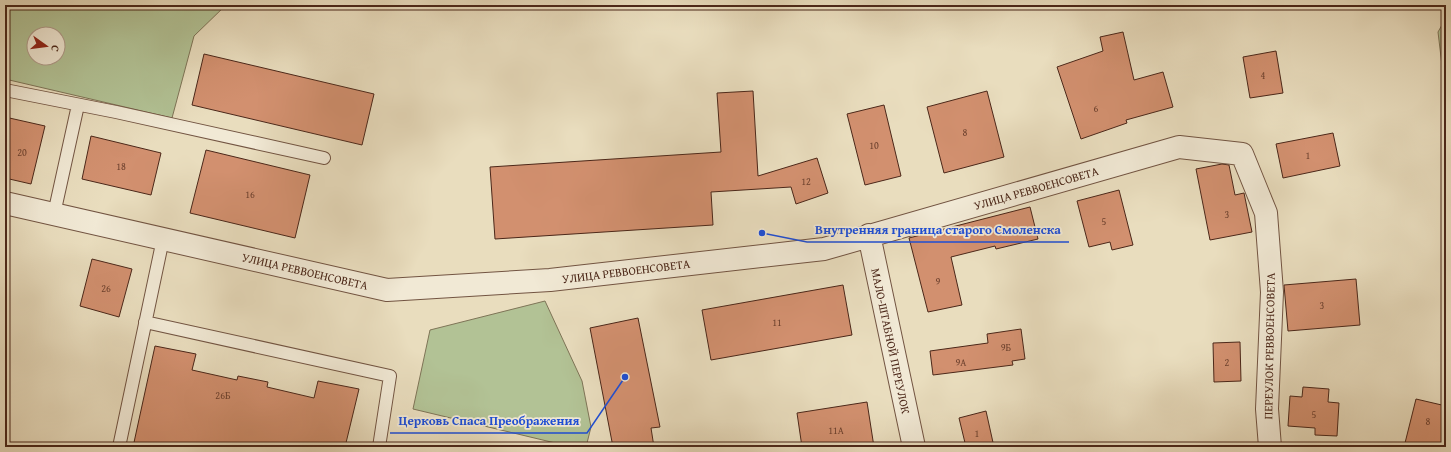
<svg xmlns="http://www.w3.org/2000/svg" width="1451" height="452" font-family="'Gentium Book Plus',serif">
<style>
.green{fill:#b2c295;stroke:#7e7457;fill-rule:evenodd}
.building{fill:#d2906f;stroke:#4b2719}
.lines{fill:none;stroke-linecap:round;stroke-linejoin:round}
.service-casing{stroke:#725442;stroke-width:14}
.minor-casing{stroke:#725442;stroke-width:24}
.service{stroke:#f1e9d5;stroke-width:12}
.minor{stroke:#f1e9d5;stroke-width:22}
.labels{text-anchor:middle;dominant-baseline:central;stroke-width:3.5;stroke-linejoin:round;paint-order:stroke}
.number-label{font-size:10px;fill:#6d412e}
.street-label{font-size:12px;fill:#4b2719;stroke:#f1e9d5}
.leader{fill:none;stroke:#1d4ed8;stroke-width:1.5}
.callout-dot{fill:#1d4ed8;stroke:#f1e9d5;stroke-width:1.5}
.callout-label{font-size:13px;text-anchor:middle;font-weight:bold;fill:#1d4ed8;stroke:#f1e9d5;stroke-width:3.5;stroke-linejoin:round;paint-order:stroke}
</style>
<rect width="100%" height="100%" fill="#e9ddbe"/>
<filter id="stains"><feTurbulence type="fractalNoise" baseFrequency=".005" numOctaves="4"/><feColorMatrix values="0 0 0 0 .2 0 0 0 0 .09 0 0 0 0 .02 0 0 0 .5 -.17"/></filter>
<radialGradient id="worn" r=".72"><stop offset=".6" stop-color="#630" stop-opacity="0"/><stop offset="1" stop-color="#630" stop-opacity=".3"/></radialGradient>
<!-- green -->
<path class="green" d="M 5,5 L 226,5 L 194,36 L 172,118 L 5,79 ZM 34,34 L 58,34 L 58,58 L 34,58 Z
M 1446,18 L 1446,99 L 1438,32 Z
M 545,301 L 582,381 L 591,427 L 586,447 L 572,447 L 413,409 L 430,330 Z"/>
<!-- building -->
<path class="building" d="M 1123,32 L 1134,80 L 1163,72 L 1173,107 L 1126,120 L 1127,123 L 1081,139 L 1057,67 L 1103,51 L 1100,37 Z
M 1276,51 L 1283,93 L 1250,98 L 1243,57 Z
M 204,54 L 374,94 L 362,145 L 192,105 Z
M 753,91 L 758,176 L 817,158 L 828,193 L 796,204 L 791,187 L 711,192 L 713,225 L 495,239 L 490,167 L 721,152 L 717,93 Z
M 987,91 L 1004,157 L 944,173 L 927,107 Z
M 884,105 L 901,176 L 865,185 L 847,114 Z
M 5,117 L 45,126 L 31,184 L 5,178 Z
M 1333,133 L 1340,166 L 1283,178 L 1276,144 Z
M 91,136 L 161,153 L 151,195 L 82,179 Z
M 206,150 L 310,175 L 295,238 L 190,213 Z
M 1222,164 L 1229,165 L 1235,195 L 1244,193 L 1252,232 L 1210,240 L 1196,169 Z
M 1119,190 L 1133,245 L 1112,250 L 1110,242 L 1089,247 L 1077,201 Z
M 1030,207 L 1038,239 L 996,249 L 995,246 L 951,257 L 962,305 L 928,312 L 909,238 Z
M 92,259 L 132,269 L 119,317 L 80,306 Z
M 1356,279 L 1360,325 L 1288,331 L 1284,285 Z
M 843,285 L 852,335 L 711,360 L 702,310 Z
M 638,318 L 660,427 L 651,428 L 654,447 L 613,447 L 590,328 Z
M 1021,329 L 1025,359 L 1012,361 L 1013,365 L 933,375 L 930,351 L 988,343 L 987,334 Z
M 1240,342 L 1241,381 L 1214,382 L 1213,343 Z
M 155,346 L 196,354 L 192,370 L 237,380 L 238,376 L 268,382 L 267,387 L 314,398 L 318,381 L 359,389 L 345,447 L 133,447 Z
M 1303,387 L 1329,389 L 1328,402 L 1339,403 L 1337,436 L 1315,435 L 1315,428 L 1288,426 L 1290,396 L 1302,397 Z
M 1416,399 L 1446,406 L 1446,436 L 1443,447 L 1404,447 Z
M 867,402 L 874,447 L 802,447 L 797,413 Z
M 986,411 L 994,447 L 966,447 L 959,418 Z"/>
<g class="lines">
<defs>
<path id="service" d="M 5,90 L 116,112 L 324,158
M 54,214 L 78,105
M 145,322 L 390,376 L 379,447
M 119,447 L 163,239"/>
<path id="minor" d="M 5,203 L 387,290 L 550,280 L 824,249 L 1179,147 L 1242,154 L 1266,213 L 1272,292 L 1267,409 L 1270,447
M 869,235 L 914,447"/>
</defs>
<!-- service casing -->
<use href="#service" class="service-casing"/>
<!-- minor casing -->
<use href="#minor" class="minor-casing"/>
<!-- service -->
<use href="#service" class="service"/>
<!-- minor -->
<use href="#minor" class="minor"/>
</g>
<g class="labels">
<!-- number labels -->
<g class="number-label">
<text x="1263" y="75">4</text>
<text x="1096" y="108">6</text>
<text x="965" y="132">8</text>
<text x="874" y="145">10</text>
<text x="22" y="152">20</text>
<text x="1308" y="155">1</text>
<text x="121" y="166">18</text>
<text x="806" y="181">12</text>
<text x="250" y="194">16</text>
<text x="1227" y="214">3</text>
<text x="1104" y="221">5</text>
<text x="938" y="281">9</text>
<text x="106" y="288">26</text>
<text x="1322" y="305">3</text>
<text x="777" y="322">11</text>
<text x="1006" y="347">9Б</text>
<text x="961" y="362">9А</text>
<text x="1227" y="362">2</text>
<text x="223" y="395">26Б</text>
<text x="1314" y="414">5</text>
<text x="1428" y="421">8</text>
<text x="836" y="430">11А</text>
<text x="977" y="433">1</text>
</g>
<!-- street labels -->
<g class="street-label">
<text transform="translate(1036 188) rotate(-16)">УЛИЦА РЕВВОЕНСОВЕТА</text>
<text transform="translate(305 271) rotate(13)">УЛИЦА РЕВВОЕНСОВЕТА</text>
<text transform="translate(626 271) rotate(-7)">УЛИЦА РЕВВОЕНСОВЕТА</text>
<text transform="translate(891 341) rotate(78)">МАЛО-ШТАБНОЙ ПЕРЕУЛОК</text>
<text transform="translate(1269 346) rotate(-89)">ПЕРЕУЛОК РЕВВОЕНСОВЕТА</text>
</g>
</g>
<!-- callouts -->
<path class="leader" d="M762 233L807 242H1069M625 377L587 433H390"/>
<g class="callout-dot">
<circle cx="762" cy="233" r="4"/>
<circle cx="625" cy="377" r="4"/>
</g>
<g class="callout-label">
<text x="938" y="234">Внутренняя граница старого Смоленска</text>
<text x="489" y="425">Церковь Спаса Преображения</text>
</g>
<!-- margin -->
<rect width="1451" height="452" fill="none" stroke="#e9ddbe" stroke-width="20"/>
<rect x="6" y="6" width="1439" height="440" fill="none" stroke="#4b2719" stroke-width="2"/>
<rect x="10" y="10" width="1431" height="432" fill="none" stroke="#4b2719"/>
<!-- north arrow -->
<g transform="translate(46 46) rotate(104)"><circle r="19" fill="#f1e9d5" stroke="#af9b8a"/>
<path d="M0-3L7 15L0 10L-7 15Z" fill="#8f2418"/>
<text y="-6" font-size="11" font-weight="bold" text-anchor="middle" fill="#4b2719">С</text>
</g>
<rect width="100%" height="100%" filter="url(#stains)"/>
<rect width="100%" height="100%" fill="url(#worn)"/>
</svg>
